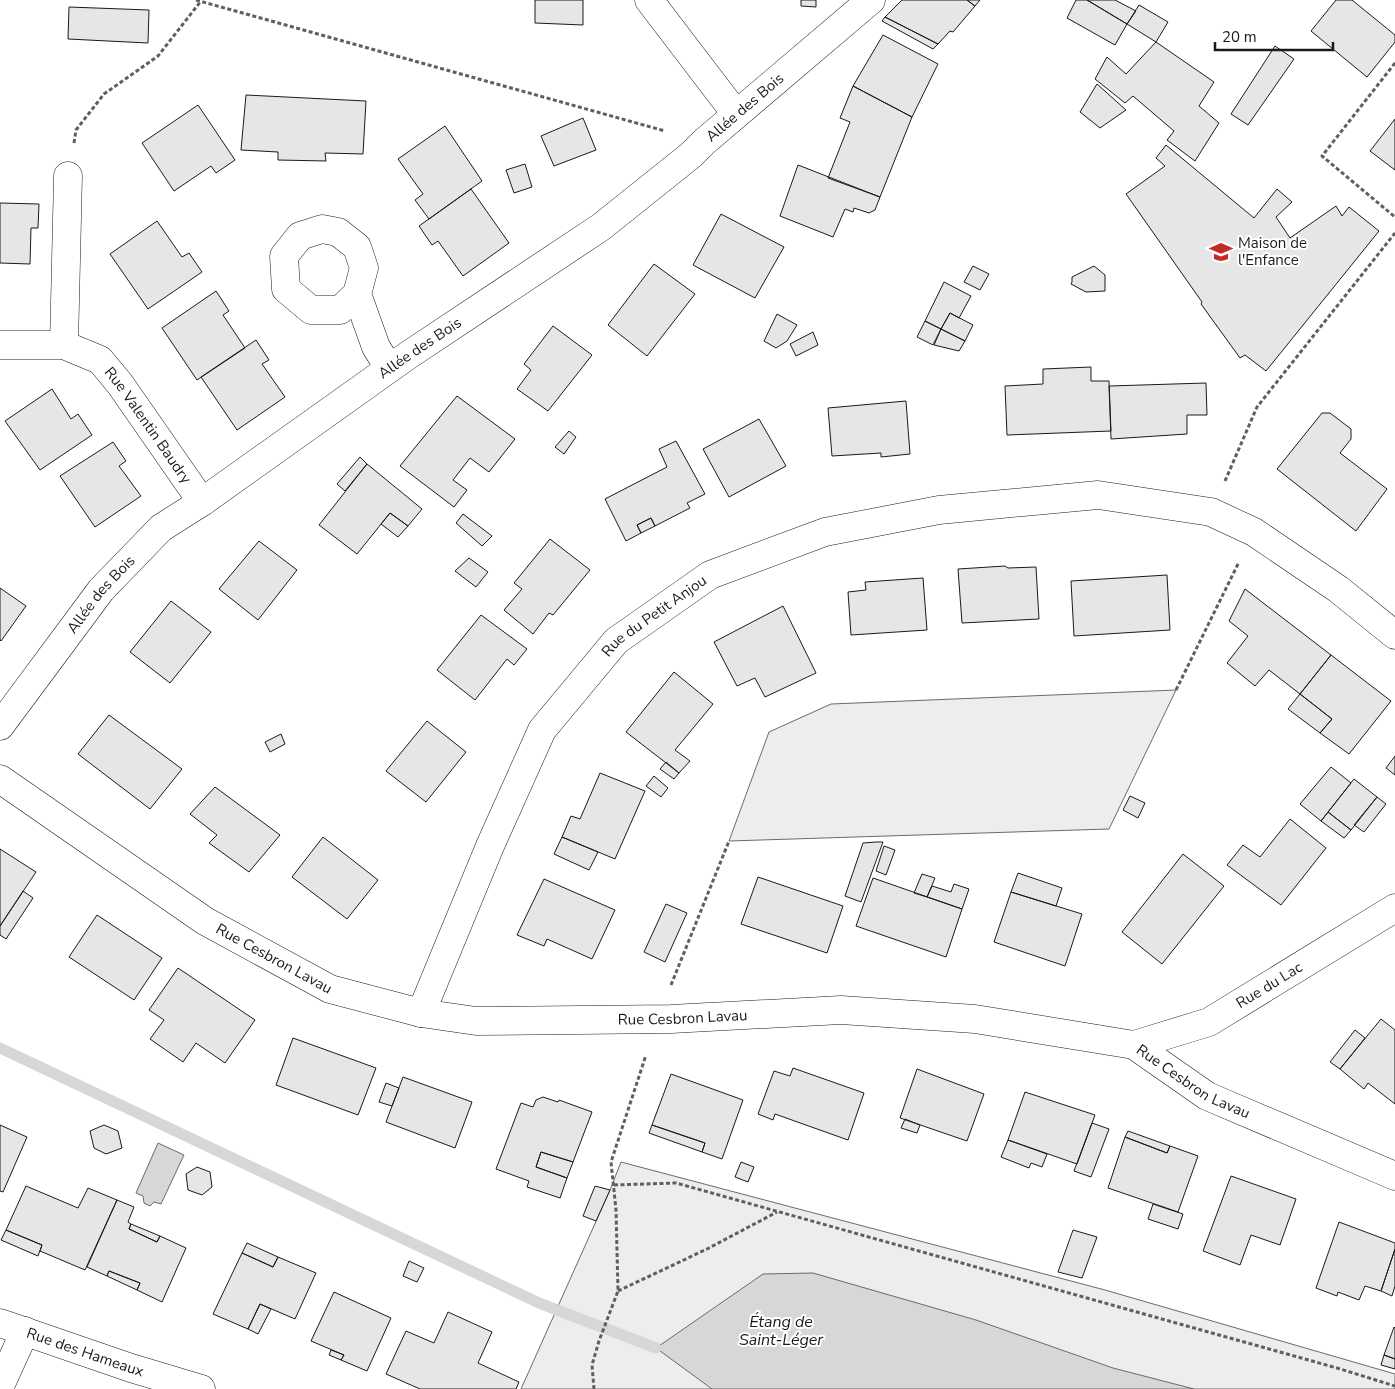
<svg xmlns="http://www.w3.org/2000/svg" width="1395" height="1389" font-family="'Nunito Sans',sans-serif">
<style>
.built{fill:#ededed;stroke:#6a6a6a}
.water{fill:#d7d7d7;stroke:#6a6a6a}
.lines{fill:none;stroke-linecap:round;stroke-linejoin:round}
.stream{stroke:#d7d7d7;stroke-width:11}
.building{fill:#e6e6e6;stroke:#1a1a1a}
.street-casing{stroke:#1a1a1a;stroke-width:29}
.path{stroke:#5f5f5f;stroke-width:3;stroke-dasharray:4 2.5;stroke-linecap:butt}
.street{stroke:#fff;stroke-width:28}
.labels{text-anchor:middle;dominant-baseline:central;stroke-width:4;stroke-linejoin:round;paint-order:stroke}
.street-label{font-size:15px;fill:#1a1a1a;stroke:#fff}
.poi-label{font-size:15px;fill:#1a1a1a;stroke:#fff;text-anchor:start}
.water-label{font-size:16px;font-style:italic;fill:#1a1a1a;stroke:#fff}
</style>
<rect width="100%" height="100%" fill="#fff"/>
<!-- built -->
<path class="built" d="M 1176,690 L 1109,829 L 729,841 L 769,732 L 831,704 Z
M 621,1162 L 1105,1290 L 1395,1374 L 1395,1389 L 521,1389 L 610,1190 Z"/>
<!-- water -->
<path class="water" d="M 158,1143 L 184,1155 L 161,1204 L 154,1202 L 150,1206 L 144,1203 L 143,1196 L 136,1193 Z
M 813,1273 L 976,1320 L 1113,1368 L 1194,1389 L 712,1389 L 656,1348 L 763,1274 Z"/>
<g class="lines">
<!-- stream -->
<path class="stream" d="M 0,1048 L 539,1303 L 656,1348"/>
</g>
<!-- building -->
<path class="building" d="M 535,0 L 583,0 L 583,25 L 535,23 Z
M 801,0 L 816,0 L 816,7 L 801,6 Z
M 902,0 L 967,0 L 975,6 L 953,32 L 950,31 L 938,44 L 885,17 Z
M 967,0 L 980,0 L 975,6 Z
M 1076,0 L 1087,0 L 1127,24 L 1115,45 L 1067,18 Z
M 1087,0 L 1115,0 L 1136,11 L 1127,24 Z
M 1336,0 L 1352,0 L 1395,35 L 1395,42 L 1367,77 L 1311,31 Z
M 1139,5 L 1168,22 L 1156,42 L 1127,24 Z
M 69,7 L 149,10 L 148,43 L 68,39 Z
M 885,17 L 938,44 L 933,49 L 882,21 Z
M 883,35 L 938,64 L 912,117 L 853,86 Z
M 1156,42 L 1214,82 L 1199,106 L 1219,123 L 1195,161 L 1167,140 L 1174,131 L 1133,96 L 1125,103 L 1095,79 L 1107,57 L 1126,74 Z
M 1275,46 L 1294,59 L 1248,125 L 1231,114 Z
M 1097,84 L 1126,110 L 1100,128 L 1080,112 Z
M 853,86 L 912,117 L 880,197 L 828,178 L 850,122 L 840,118 Z
M 246,95 L 366,101 L 363,154 L 325,153 L 326,161 L 278,160 L 278,152 L 241,150 Z
M 198,105 L 235,160 L 216,173 L 211,166 L 174,191 L 142,143 Z
M 583,118 L 596,150 L 554,166 L 541,136 Z
M 1395,119 L 1395,170 L 1370,151 Z
M 445,126 L 482,181 L 429,219 L 415,200 L 423,194 L 398,159 Z
M 1166,145 L 1254,218 L 1277,189 L 1292,202 L 1276,217 L 1290,238 L 1336,206 L 1342,216 L 1349,207 L 1379,231 L 1266,371 L 1245,355 L 1240,358 L 1201,304 L 1202,302 L 1126,194 L 1165,166 L 1156,158 Z
M 525,164 L 532,187 L 514,193 L 506,170 Z
M 798,165 L 880,197 L 875,210 L 869,213 L 854,208 L 853,212 L 845,209 L 833,237 L 780,216 Z
M 471,189 L 509,243 L 463,276 L 438,241 L 432,245 L 419,226 Z
M 0,203 L 39,204 L 38,228 L 31,228 L 30,264 L 0,263 Z
M 721,214 L 784,247 L 755,298 L 693,265 Z
M 157,221 L 182,257 L 189,253 L 202,272 L 148,309 L 110,254 Z
M 654,264 L 695,294 L 647,356 L 608,325 Z
M 973,266 L 989,274 L 980,290 L 964,282 Z
M 1094,266 L 1105,275 L 1105,291 L 1086,292 L 1071,284 L 1072,282 L 1072,277 Z
M 944,282 L 971,296 L 959,318 L 950,313 L 941,329 L 925,321 Z
M 216,291 L 229,311 L 223,315 L 245,348 L 197,380 L 162,328 Z
M 950,313 L 973,325 L 965,341 L 941,329 Z
M 777,314 L 797,325 L 787,341 L 776,348 L 764,341 Z
M 925,321 L 941,329 L 933,345 L 917,337 Z
M 553,326 L 592,355 L 548,411 L 517,389 L 531,370 L 524,364 Z
M 941,329 L 965,341 L 959,351 L 934,345 Z
M 813,332 L 818,345 L 796,356 L 790,344 Z
M 256,340 L 269,360 L 262,364 L 285,397 L 237,430 L 201,377 Z
M 1091,367 L 1091,381 L 1109,381 L 1111,431 L 1007,435 L 1005,386 L 1043,384 L 1043,369 Z
M 1206,383 L 1207,415 L 1187,415 L 1187,434 L 1111,439 L 1109,386 Z
M 52,389 L 71,419 L 78,414 L 92,435 L 40,470 L 5,421 Z
M 457,396 L 515,439 L 489,472 L 470,458 L 453,480 L 467,490 L 454,507 L 400,466 Z
M 906,401 L 910,454 L 881,457 L 881,453 L 832,456 L 828,408 Z
M 1322,413 L 1330,413 L 1351,429 L 1351,439 L 1340,453 L 1387,489 L 1356,531 L 1277,469 Z
M 759,419 L 786,466 L 729,497 L 703,449 Z
M 569,431 L 576,437 L 564,454 L 555,447 Z
M 676,441 L 705,494 L 687,503 L 690,508 L 655,526 L 651,518 L 637,525 L 641,533 L 626,541 L 605,499 L 667,467 L 659,449 Z
M 113,442 L 126,461 L 119,466 L 141,496 L 95,527 L 60,476 Z
M 360,457 L 367,464 L 345,491 L 337,484 Z
M 367,464 L 422,509 L 408,526 L 390,513 L 357,554 L 319,525 Z
M 390,513 L 408,526 L 398,537 L 381,524 Z
M 463,514 L 492,536 L 482,546 L 456,523 Z
M 651,518 L 655,526 L 641,533 L 637,525 Z
M 550,539 L 590,570 L 553,615 L 549,613 L 533,634 L 504,610 L 522,589 L 514,583 Z
M 259,541 L 297,570 L 258,620 L 219,589 Z
M 469,558 L 488,572 L 476,587 L 455,571 Z
M 1005,566 L 1008,568 L 1036,567 L 1039,619 L 962,623 L 958,569 Z
M 1167,575 L 1170,630 L 1074,636 L 1071,581 Z
M 923,578 L 927,630 L 851,635 L 848,592 L 866,590 L 865,582 Z
M 0,588 L 26,606 L 1,641 L 0,640 Z
M 1245,589 L 1331,655 L 1300,694 L 1269,670 L 1255,686 L 1227,663 L 1248,636 L 1229,621 Z
M 171,601 L 211,632 L 170,683 L 130,652 Z
M 783,606 L 816,673 L 765,697 L 755,678 L 737,686 L 714,642 Z
M 481,615 L 527,649 L 514,665 L 507,659 L 475,700 L 437,670 Z
M 1331,655 L 1391,701 L 1349,754 L 1320,733 L 1332,719 L 1300,694 Z
M 674,672 L 713,704 L 675,750 L 690,761 L 679,773 L 626,732 Z
M 1300,694 L 1332,719 L 1320,733 L 1288,709 Z
M 109,715 L 182,769 L 150,809 L 78,754 Z
M 427,721 L 466,752 L 426,802 L 386,771 Z
M 281,734 L 285,744 L 270,752 L 265,742 Z
M 1395,756 L 1395,775 L 1386,768 Z
M 666,762 L 679,773 L 674,779 L 660,769 Z
M 1331,767 L 1351,783 L 1321,821 L 1300,804 Z
M 600,773 L 645,791 L 615,859 L 562,837 L 571,816 L 580,819 Z
M 654,776 L 668,788 L 661,797 L 646,786 Z
M 1354,779 L 1377,797 L 1351,830 L 1328,812 Z
M 215,787 L 280,835 L 249,872 L 209,843 L 217,835 L 190,814 Z
M 1130,796 L 1145,803 L 1138,818 L 1123,810 Z
M 1377,797 L 1386,804 L 1364,832 L 1354,825 Z
M 1328,812 L 1351,830 L 1344,838 L 1321,821 Z
M 1290,819 L 1326,848 L 1281,905 L 1227,865 L 1243,845 L 1260,857 Z
M 323,837 L 378,880 L 347,919 L 292,877 Z
M 562,837 L 598,852 L 589,870 L 554,854 Z
M 876,842 L 883,842 L 861,902 L 845,896 L 863,843 Z
M 884,846 L 895,850 L 886,875 L 876,871 Z
M 0,849 L 36,872 L 0,926 Z
M 1183,854 L 1224,886 L 1162,964 L 1122,932 Z
M 1018,873 L 1062,888 L 1056,906 L 1011,892 Z
M 922,874 L 935,878 L 927,897 L 914,893 Z
M 758,877 L 843,906 L 827,953 L 741,924 Z
M 873,878 L 962,909 L 946,957 L 856,926 Z
M 544,879 L 615,910 L 592,959 L 547,939 L 544,946 L 517,935 Z
M 954,884 L 969,889 L 962,909 L 927,897 L 932,886 L 951,892 Z
M 23,891 L 33,898 L 6,939 L 0,935 L 0,926 Z
M 1011,892 L 1082,914 L 1065,966 L 994,942 Z
M 666,904 L 687,913 L 665,962 L 644,952 Z
M 97,915 L 162,958 L 134,1000 L 69,957 Z
M 178,968 L 255,1020 L 225,1063 L 196,1043 L 183,1062 L 150,1039 L 164,1020 L 149,1010 Z
M 1381,1019 L 1395,1030 L 1395,1104 L 1368,1083 L 1364,1089 L 1340,1069 Z
M 1355,1030 L 1365,1038 L 1340,1069 L 1330,1062 Z
M 293,1038 L 376,1068 L 358,1115 L 276,1085 Z
M 793,1068 L 864,1093 L 848,1140 L 775,1114 L 773,1120 L 758,1114 L 774,1071 L 790,1076 Z
M 917,1069 L 984,1094 L 967,1141 L 900,1118 Z
M 671,1074 L 743,1100 L 722,1159 L 702,1152 L 705,1143 L 652,1125 Z
M 403,1077 L 472,1102 L 455,1148 L 386,1122 Z
M 386,1083 L 399,1088 L 392,1106 L 379,1102 Z
M 1025,1092 L 1095,1115 L 1077,1164 L 1008,1140 Z
M 543,1097 L 558,1102 L 559,1100 L 592,1112 L 573,1162 L 541,1152 L 536,1167 L 567,1178 L 560,1198 L 527,1187 L 529,1181 L 496,1169 L 521,1103 L 533,1107 L 536,1100 Z
M 905,1119 L 920,1125 L 917,1133 L 901,1128 Z
M 1092,1123 L 1109,1129 L 1091,1177 L 1074,1171 Z
M 0,1125 L 27,1137 L 3,1192 L 0,1191 Z
M 104,1125 L 118,1131 L 122,1148 L 106,1154 L 94,1148 L 90,1131 Z
M 652,1125 L 705,1143 L 702,1152 L 649,1133 Z
M 1128,1131 L 1170,1146 L 1167,1153 L 1125,1137 Z
M 1125,1137 L 1167,1153 L 1170,1146 L 1198,1156 L 1178,1212 L 1108,1188 Z
M 1008,1140 L 1047,1154 L 1042,1167 L 1031,1163 L 1029,1168 L 1001,1157 Z
M 541,1152 L 573,1162 L 567,1178 L 536,1167 Z
M 741,1162 L 754,1167 L 748,1182 L 735,1177 Z
M 197,1167 L 210,1172 L 212,1187 L 202,1195 L 188,1190 L 186,1174 Z
M 1231,1176 L 1296,1199 L 1280,1245 L 1251,1235 L 1240,1265 L 1203,1251 Z
M 26,1186 L 78,1208 L 88,1188 L 117,1200 L 85,1270 L 40,1251 L 42,1245 L 6,1230 Z
M 595,1186 L 610,1190 L 596,1221 L 583,1216 Z
M 117,1200 L 134,1207 L 128,1222 L 131,1224 L 129,1229 L 157,1242 L 160,1236 L 186,1248 L 162,1302 L 137,1290 L 140,1283 L 109,1271 L 107,1276 L 87,1267 Z
M 1153,1204 L 1183,1214 L 1178,1229 L 1148,1219 Z
M 1339,1222 L 1395,1243 L 1395,1249 L 1381,1291 L 1365,1286 L 1359,1300 L 1338,1292 L 1337,1296 L 1316,1288 Z
M 131,1224 L 160,1236 L 157,1242 L 129,1229 Z
M 6,1230 L 42,1245 L 38,1256 L 1,1240 Z
M 1073,1230 L 1097,1237 L 1082,1278 L 1058,1272 Z
M 247,1243 L 278,1257 L 273,1267 L 242,1253 Z
M 1395,1249 L 1395,1286 L 1392,1296 L 1381,1291 Z
M 242,1253 L 273,1267 L 278,1257 L 316,1273 L 295,1319 L 260,1304 L 248,1329 L 213,1314 Z
M 409,1261 L 424,1268 L 417,1282 L 403,1276 Z
M 109,1271 L 140,1283 L 137,1290 L 107,1276 Z
M 334,1292 L 391,1318 L 367,1371 L 341,1360 L 344,1355 L 311,1341 Z
M 260,1304 L 271,1309 L 258,1334 L 248,1329 Z
M 448,1312 L 492,1332 L 478,1363 L 519,1382 L 516,1389 L 420,1389 L 386,1374 L 406,1331 L 434,1343 Z
M 1394,1327 L 1395,1328 L 1395,1359 L 1384,1355 Z
M 331,1350 L 344,1355 L 341,1360 L 329,1355 Z
M 1384,1355 L 1395,1359 L 1395,1369 L 1381,1365 Z"/>
<g class="lines">
<defs>
<g id="street">
<path d="M 649,0 L 736,114"/>
<path d="M 357,294 L 340,310 L 311,310 L 286,289 L 284,256 L 300,236 L 322,229 L 338,232 L 357,247 L 364,268 L 357,294 L 376,347 L 389,368"/>
<path id="s1" d="M 0,345 L 64,345 L 100,360 L 120,384 L 202,502"/>
<path d="M 64,345 L 68,176"/>
<path id="s2" d="M 0,726 L 101,590 L 161,528 L 202,502 L 407,356 L 601,227 L 691,155 L 704,142 L 871,0"/>
<path id="s3" d="M 0,779 L 205,921 L 330,989 L 421,1013 L 476,1021 L 671,1019 L 841,1010 L 975,1019 L 1134,1045 L 1207,1096 L 1395,1176"/>
<path id="s4" d="M 421,1013 L 490,846 L 542,730 L 616,641 L 710,575 L 825,532 L 939,510 L 1098,495 L 1211,512 L 1254,532 L 1338,589 L 1395,635"/>
<path id="s5" d="M 1134,1045 L 1209,1022 L 1395,908"/>
<path id="s6" d="M 0,1323 L 131,1368 L 201,1389"/>
<path d="M 0,1386 L 25,1331"/>
</g>
</defs>
<!-- street casing -->
<use href="#street" class="street-casing"/>
<!-- path -->
<path class="path" d="M 196,0 L 665,131
M 1395,63 L 1322,156 L 1395,217
M 74,143 L 76,130 L 104,94 L 158,56 L 201,1
M 1225,481 L 1257,407 L 1395,233
M 1176,690 L 1239,562
M 671,985 L 729,841
M 614,1185 L 676,1183 L 1337,1368 L 1395,1386
M 618,1291 L 707,1249 L 777,1212
M 594,1389 L 592,1365 L 599,1341 L 618,1291 L 616,1210 L 611,1162 L 646,1055"/>
<!-- street -->
<use href="#street" class="street"/>
</g>
<!-- icons -->
<defs>
<symbol id="school-bare" viewBox="-9 -9 18 18"><path d="M0-5L7-2L0 1L-7-2ZM-4 1L0 2.5L4 1V4Q0 6-4 4Z" fill="#c62828" stroke="#fff" stroke-width="2.5" paint-order="stroke"/></symbol>
</defs>
<g fill-rule="evenodd">
<use href="#school-bare" x="1205" y="236" width="32" height="32"/>
</g>
<g class="labels">
<!-- street labels -->
<g class="street-label">
<text stroke="none"><textPath href="#s2" startOffset="976">Allée des Bois</textPath></text>
<text stroke="none"><textPath href="#s2" startOffset="571">Allée des Bois</textPath></text>
<text stroke="none"><textPath href="#s1" startOffset="184">Rue Valentin Baudry</textPath></text>
<text stroke="none"><textPath href="#s2" startOffset="166">Allée des Bois</textPath></text>
<text stroke="none"><textPath href="#s4" startOffset="469">Rue du Petit Anjou</textPath></text>
<text stroke="none"><textPath href="#s3" startOffset="328">Rue Cesbron Lavau</textPath></text>
<text stroke="none"><textPath href="#s5" startOffset="149">Rue du Lac</textPath></text>
<text stroke="none"><textPath href="#s3" startOffset="748">Rue Cesbron Lavau</textPath></text>
<text stroke="none"><textPath href="#s3" startOffset="1272">Rue Cesbron Lavau</textPath></text>
<text stroke="none"><textPath href="#s6" startOffset="90">Rue des Hameaux</textPath></text>
</g>
<!-- poi labels -->
<g class="poi-label">
<text x="1238" y="243">Maison de<tspan x="1238" dy="17">l'Enfance</tspan></text>
</g>
<!-- water labels -->
<g class="water-label">
<text x="781" y="1322">Étang de<tspan x="781" dy="18">Saint-Léger</tspan></text>
</g>
</g>
<!-- scale -->
<path d="M1215 42v8h118v-8" fill="none" stroke="#1a1a1a" stroke-width="2.5"/>
<text x="1222" y="42" font-size="15" fill="#1a1a1a" stroke="#ffffff" stroke-width="4" paint-order="stroke">20 m</text>
</svg>
